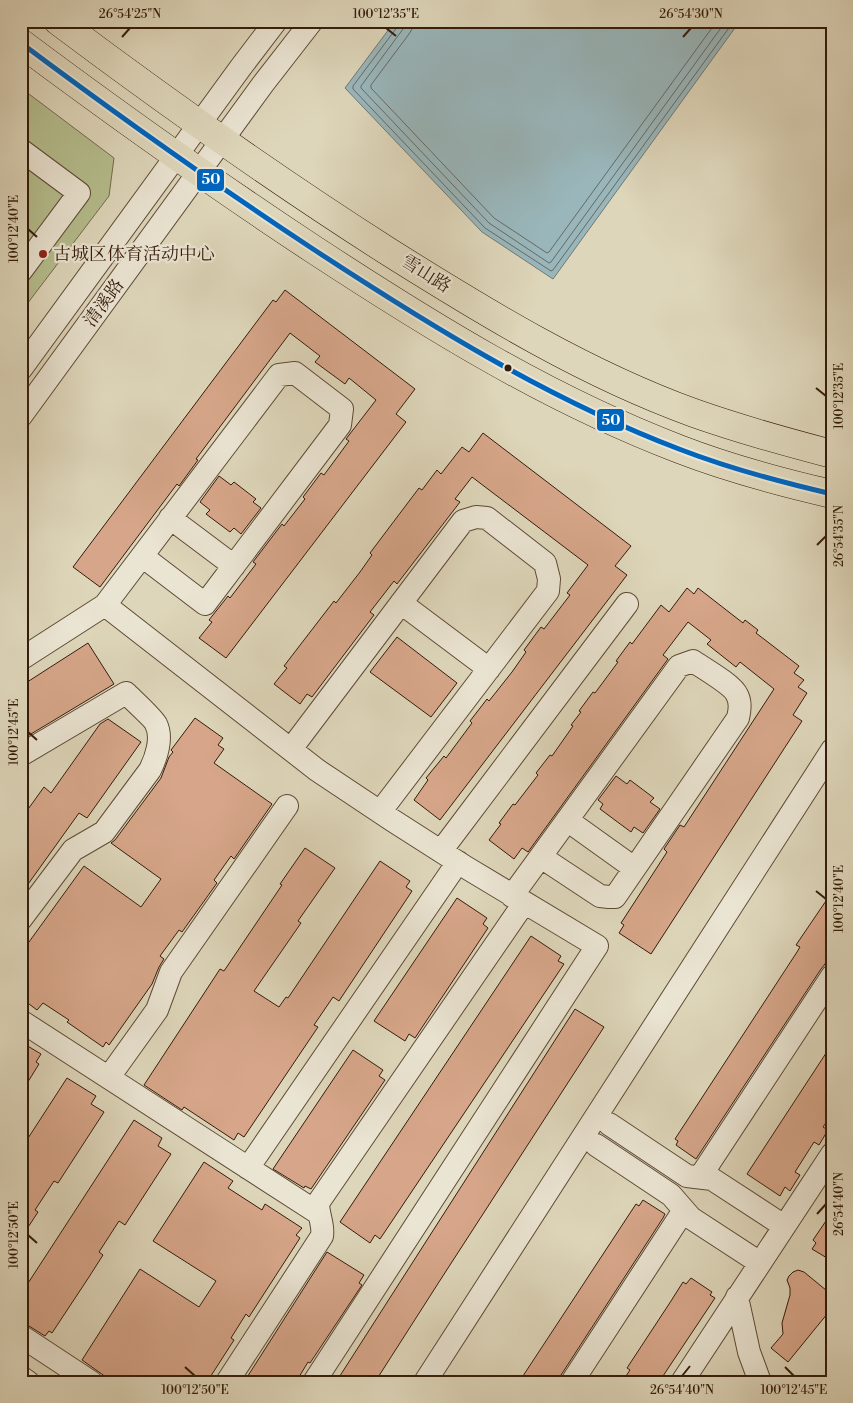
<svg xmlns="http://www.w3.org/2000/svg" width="853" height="1403" font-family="'Libre Bodoni','Noto Serif SC',serif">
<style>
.green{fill:#b5bd8d;stroke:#746c4c}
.water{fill:#99b6bb;stroke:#717874}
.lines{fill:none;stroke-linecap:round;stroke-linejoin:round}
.shore{stroke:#666962;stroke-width:1}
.building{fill:#d7a68a;stroke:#341c0a}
.minor-casing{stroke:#5e4a36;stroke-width:24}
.major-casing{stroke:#341c0a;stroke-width:29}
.minor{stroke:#eae4d2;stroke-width:22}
.major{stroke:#ded6ba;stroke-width:28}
.bus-1-casing{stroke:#eae4d2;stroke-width:9}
.bus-1{stroke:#0065bd;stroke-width:5}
.ticks{fill:none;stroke:#341c0a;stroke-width:2}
.poi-dot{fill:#8f2418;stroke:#eae4d2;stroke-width:2}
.bus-dot{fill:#341c0a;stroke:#eae4d2;stroke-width:2}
.labels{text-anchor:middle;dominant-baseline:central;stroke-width:4.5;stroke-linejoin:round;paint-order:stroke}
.poi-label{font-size:18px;fill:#341c0a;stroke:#eae4d2;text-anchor:start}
.street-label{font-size:18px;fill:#341c0a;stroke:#eae4d2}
.line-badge{stroke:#eae4d2;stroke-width:2}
.badge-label{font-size:14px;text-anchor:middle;font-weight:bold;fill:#fff}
.neatline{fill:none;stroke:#341c0a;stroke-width:2}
.ticks-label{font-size:12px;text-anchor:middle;fill:#341c0a}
</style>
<rect width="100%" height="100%" fill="#ded6ba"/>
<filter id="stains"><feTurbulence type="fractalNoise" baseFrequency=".004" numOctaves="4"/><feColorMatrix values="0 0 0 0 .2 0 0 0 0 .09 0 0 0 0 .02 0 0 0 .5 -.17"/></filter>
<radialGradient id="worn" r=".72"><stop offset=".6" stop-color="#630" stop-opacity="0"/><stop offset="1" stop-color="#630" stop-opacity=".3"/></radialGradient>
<!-- green -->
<path class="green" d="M 21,88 L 114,158 L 109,196 L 21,312 Z"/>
<!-- water -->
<path class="water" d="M 395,21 L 740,21 L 553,279 L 482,232 L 345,88 Z"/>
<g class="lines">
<!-- shore -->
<path class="shore" d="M 399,21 L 398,26 L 353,86 L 353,89 L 485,228 L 551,271 L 553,270 L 734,21
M 405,21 L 403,29 L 361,86 L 361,88 L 489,223 L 549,263 L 551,262 L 726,21
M 412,21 L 412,29 L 409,34 L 371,85 L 371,88 L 494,218 L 547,253 L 549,252 L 717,21"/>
</g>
<!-- building -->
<path class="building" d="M 285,290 L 415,389 L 396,414 L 406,422 L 226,658 L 199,638 L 212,622 L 209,620 L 228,596 L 230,598 L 256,564 L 253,562 L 282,524 L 284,526 L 305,499 L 303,497 L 321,473 L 324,475 L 349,441 L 346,439 L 376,400 L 349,378 L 345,384 L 315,362 L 320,356 L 290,333 L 196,459 L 198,460 L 179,486 L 177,484 L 100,587 L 73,567 L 273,300 L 276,302 Z
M 483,433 L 631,546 L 615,566 L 627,575 L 440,820 L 414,800 L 428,780 L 426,778 L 444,756 L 446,758 L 472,723 L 470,721 L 487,699 L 489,701 L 512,672 L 526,652 L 524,650 L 541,627 L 544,629 L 570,595 L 567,593 L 588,565 L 472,477 L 455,499 L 460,502 L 397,584 L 394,581 L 370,612 L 374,615 L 312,697 L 307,694 L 300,704 L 274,684 L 287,668 L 284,666 L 334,601 L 336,603 L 360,572 L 372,555 L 370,553 L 419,488 L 422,490 L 437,470 L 441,474 L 462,447 L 469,452 Z
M 219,476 L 231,485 L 234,482 L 256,499 L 253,502 L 261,508 L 241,534 L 234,528 L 230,532 L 206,514 L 210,510 L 200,502 Z
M 687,588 L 694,594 L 698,588 L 743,623 L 745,620 L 758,630 L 756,633 L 799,666 L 794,673 L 804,680 L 798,687 L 807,693 L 793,715 L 802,721 L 651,954 L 619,933 L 624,925 L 621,923 L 667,852 L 664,849 L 680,825 L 684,827 L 774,689 L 740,662 L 736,667 L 707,644 L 711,640 L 688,622 L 663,655 L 668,659 L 528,852 L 522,848 L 514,859 L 489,840 L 501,824 L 499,823 L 513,804 L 515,805 L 538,775 L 536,773 L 550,755 L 552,756 L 573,726 L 571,725 L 581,712 L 579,711 L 593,692 L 595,693 L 618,662 L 616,661 L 630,642 L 632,644 L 661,605 L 669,612 Z
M 397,637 L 457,683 L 431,717 L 370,672 Z
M 88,643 L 114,684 L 21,740 L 21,686 Z
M 195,718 L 223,738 L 218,745 L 224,749 L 214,763 L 272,804 L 234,859 L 231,856 L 214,880 L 217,883 L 182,932 L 179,930 L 160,956 L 164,959 L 159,967 L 152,984 L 109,1045 L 106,1042 L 103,1047 L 67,1022 L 69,1020 L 43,1003 L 37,1010 L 21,998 L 21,953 L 84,866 L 141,907 L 161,879 L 111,843 L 115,840 L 161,778 L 169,757 L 173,752 L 171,750 Z
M 108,719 L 141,742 L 87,818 L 79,813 L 21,894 L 21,819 L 44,787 L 51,793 L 100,724 Z
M 616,776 L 627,784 L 630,780 L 654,798 L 650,802 L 660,809 L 643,833 L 634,827 L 631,832 L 600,809 L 603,804 L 598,800 Z
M 305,848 L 335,868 L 298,921 L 301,923 L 254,991 L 279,1007 L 286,997 L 288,998 L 380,861 L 410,881 L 406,887 L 412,891 L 339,1001 L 333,997 L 314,1025 L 318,1027 L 244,1137 L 238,1133 L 234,1140 L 184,1107 L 182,1110 L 144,1085 L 220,969 L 224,971 L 282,885 L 280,884 Z
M 832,892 L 832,955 L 821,969 L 696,1159 L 676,1145 L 678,1141 L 675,1139 L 797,952 L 800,947 L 796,945 Z
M 457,898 L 487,918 L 483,924 L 488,928 L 415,1038 L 409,1034 L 405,1041 L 374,1021 Z
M 531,936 L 561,956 L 558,961 L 564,964 L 380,1239 L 375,1235 L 370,1243 L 340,1222 Z
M 575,1009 L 604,1027 L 439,1282 L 375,1382 L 336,1382 Z
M 21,1042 L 41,1054 L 36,1062 L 39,1064 L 21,1093 Z
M 832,1044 L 832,1114 L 823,1127 L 828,1130 L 819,1145 L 814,1142 L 795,1172 L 800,1175 L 790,1191 L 785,1187 L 780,1196 L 747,1174 Z
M 353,1050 L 383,1070 L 379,1076 L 385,1080 L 311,1189 L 305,1186 L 304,1188 L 273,1169 Z
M 67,1078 L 96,1096 L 91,1104 L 104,1112 L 58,1183 L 54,1181 L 35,1210 L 38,1212 L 21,1238 L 21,1149 Z
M 134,1120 L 162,1138 L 158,1146 L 171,1154 L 125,1225 L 119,1221 L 99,1252 L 103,1255 L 89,1277 L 52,1333 L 49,1331 L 45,1336 L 21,1321 L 21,1294 Z
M 204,1162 L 233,1181 L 228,1188 L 262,1210 L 265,1204 L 302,1228 L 296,1235 L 300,1238 L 249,1317 L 246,1314 L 231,1338 L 234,1340 L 207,1382 L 113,1382 L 82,1360 L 140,1269 L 199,1307 L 216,1281 L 153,1241 Z
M 643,1200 L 665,1214 L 663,1218 L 561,1375 L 559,1382 L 519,1382 L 636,1204 L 639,1206 Z
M 832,1212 L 832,1261 L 812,1249 L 816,1243 L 813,1240 Z
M 327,1252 L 364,1275 L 359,1283 L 362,1285 L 310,1363 L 308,1362 L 296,1382 L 244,1382 Z
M 798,1270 L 804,1272 L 832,1295 L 832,1308 L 788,1362 L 771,1348 L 783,1334 L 782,1323 L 790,1295 L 790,1288 L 787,1280 L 789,1276 L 793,1272 Z
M 691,1278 L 712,1292 L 710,1295 L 715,1298 L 659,1382 L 622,1382 L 630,1370 L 627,1368 L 671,1301 L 683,1282 L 686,1284 Z"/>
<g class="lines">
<defs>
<path id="minor" d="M 21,150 L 79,193 L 21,271
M 21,369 L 241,67 L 276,21
M 21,416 L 263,84 L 312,21
M 170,518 L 234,566
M 401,603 L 489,669
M 105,605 L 317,770 L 392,820 L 467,868 L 597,946 L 314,1382
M 21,659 L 105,605 L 279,375 L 295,373 L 342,409 L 340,425 L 205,604 L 142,556
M 291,749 L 463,521 L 476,517 L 487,518 L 545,563 L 549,579 L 548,591 L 380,812
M 21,755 L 126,693 C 132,699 154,719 156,724 C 163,738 156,758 150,770 L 104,832 L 73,850 L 21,919
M 567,820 L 634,868
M 441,851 L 627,604
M 512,896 L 679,666 L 693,661 C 703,668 733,685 737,695 C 741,702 740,710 738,718 L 615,897 L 609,897 L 600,896 L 541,857
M 21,1021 L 318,1213
M 109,1077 L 157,1010 L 171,972 L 287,806
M 609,1124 L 687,1176 L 712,1179 L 784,1226
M 596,1145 L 671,1195 L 691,1218 L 760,1263
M 248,1168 L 458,862
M 700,1177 L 832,976
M 737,1297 L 749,1352 L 760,1382
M 21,1336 L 91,1382
M 21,1377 L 28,1382
M 227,1382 L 322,1236 C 324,1225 318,1215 318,1203 L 524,903
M 425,1382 L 832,750
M 572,1382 L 684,1210
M 682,1382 L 832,1154"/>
<path id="major" d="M 58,21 C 166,102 276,180 389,252 C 486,313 586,374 694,413 C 739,429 786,442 832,454
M 21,43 C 116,114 213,183 313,249 C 429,325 548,399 679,449 C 728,468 780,482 832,494"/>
</defs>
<!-- minor casing -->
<use href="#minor" class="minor-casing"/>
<!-- major casing -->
<use href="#major" class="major-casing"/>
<!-- minor -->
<use href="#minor" class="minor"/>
<!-- major -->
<use href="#major" class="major"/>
<defs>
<path id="bus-1" d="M 21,43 C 116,114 213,183 313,249 C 429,325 548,399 679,449 C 728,468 780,482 832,494"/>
</defs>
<!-- bus-1 casing -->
<use href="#bus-1" class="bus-1-casing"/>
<!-- bus-1 -->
<use href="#bus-1" class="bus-1"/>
</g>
<!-- ticks -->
<path class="ticks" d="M 386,28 L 396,36M 122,37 L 130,28M 683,37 L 691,28M 28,229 L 37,237M 816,388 L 826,396M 817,545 L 826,536M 28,732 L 37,740M 816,891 L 826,899M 817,1214 L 826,1204M 28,1235 L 37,1243M 185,1367 L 195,1376M 785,1367 L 794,1376M 682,1376 L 690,1366"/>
<!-- markers -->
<circle class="poi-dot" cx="43" cy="254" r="5"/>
<circle class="bus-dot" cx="508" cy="368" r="4.5"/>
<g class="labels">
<!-- poi labels -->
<g class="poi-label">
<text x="53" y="254">古城区体育活动中心</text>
</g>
<!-- street labels -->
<g class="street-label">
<text transform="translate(426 274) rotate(32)">雪山路</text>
<text transform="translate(104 303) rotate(-54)">清溪路</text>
</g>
</g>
<g class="line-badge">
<rect x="196" y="168" width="29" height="24" rx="5" fill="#0065bd"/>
<rect x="596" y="408" width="29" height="24" rx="5" fill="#0065bd"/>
</g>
<g class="badge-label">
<text x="211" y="184">50</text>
<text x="611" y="425">50</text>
</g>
<!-- margin -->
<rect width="853" height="1403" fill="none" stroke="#ded6ba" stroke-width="55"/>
<rect x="28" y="28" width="798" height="1348" class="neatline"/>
<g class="ticks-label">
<text x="130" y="18">26°54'25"N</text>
<text x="386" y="18">100°12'35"E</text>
<text x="691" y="18">26°54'30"N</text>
<text transform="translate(14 229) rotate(-90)" y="4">100°12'40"E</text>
<text transform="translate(839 396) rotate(-90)" y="4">100°12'35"E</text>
<text transform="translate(839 536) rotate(-90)" y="4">26°54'35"N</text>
<text transform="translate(14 732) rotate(-90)" y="4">100°12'45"E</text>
<text transform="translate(839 899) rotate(-90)" y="4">100°12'40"E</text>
<text transform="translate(839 1204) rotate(-90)" y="4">26°54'40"N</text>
<text transform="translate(14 1235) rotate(-90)" y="4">100°12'50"E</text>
<text x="195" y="1394">100°12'50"E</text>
<text x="682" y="1394">26°54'40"N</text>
<text x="794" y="1394">100°12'45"E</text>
</g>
<rect width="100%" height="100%" filter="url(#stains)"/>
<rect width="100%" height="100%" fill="url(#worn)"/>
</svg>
